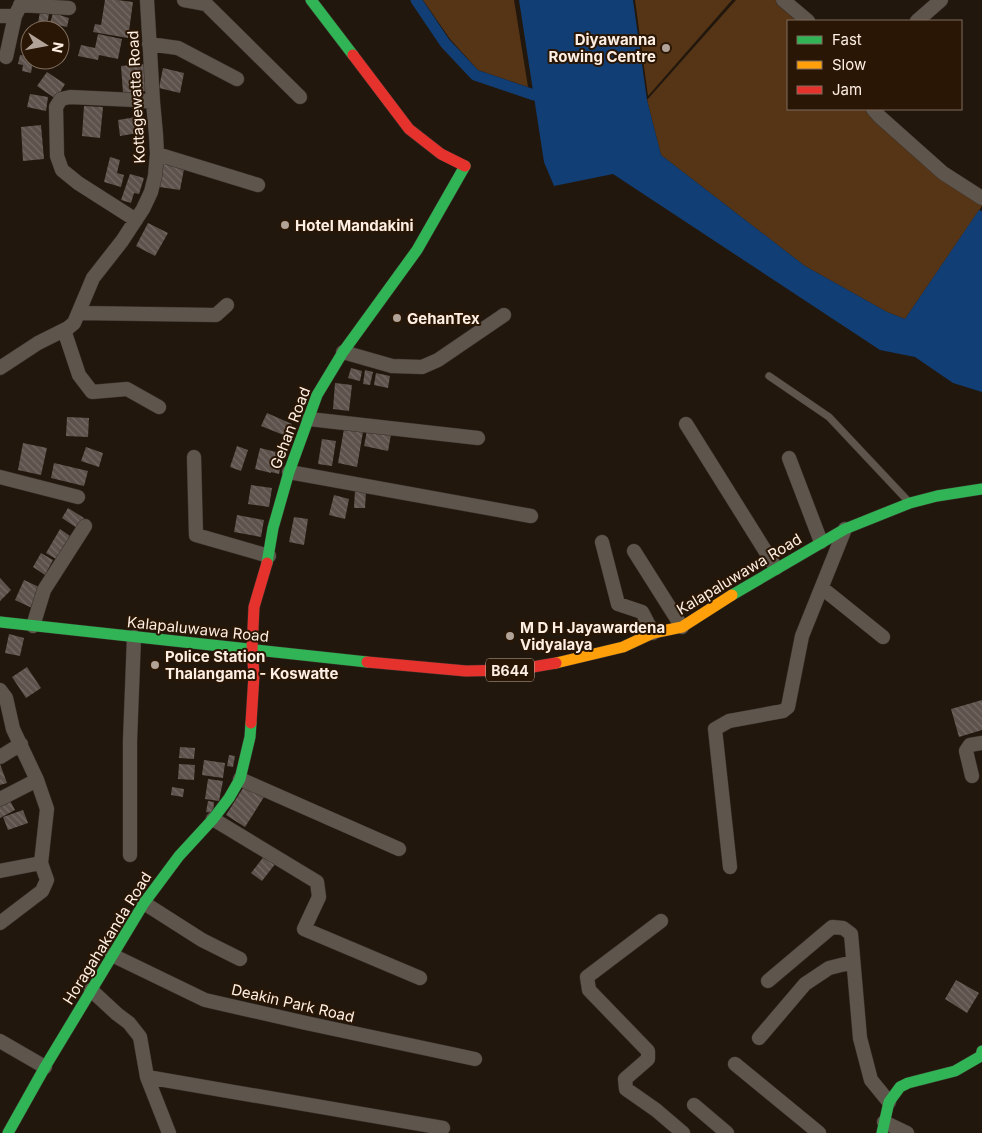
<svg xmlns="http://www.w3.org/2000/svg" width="982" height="1133" font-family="Inter,sans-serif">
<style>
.green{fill:#553516}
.water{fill:#113e75}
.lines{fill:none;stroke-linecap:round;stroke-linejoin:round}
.canal{stroke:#113e75;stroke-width:11}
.building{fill:url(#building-back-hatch)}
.lane-casing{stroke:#3a322c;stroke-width:8}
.street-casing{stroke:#3a322c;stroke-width:15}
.fast-casing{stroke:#3a322c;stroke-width:12}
.slow-casing{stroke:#3a322c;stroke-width:12}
.jam-casing{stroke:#3a322c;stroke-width:12}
.lane{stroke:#5e554d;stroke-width:7}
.street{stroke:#5e554d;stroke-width:14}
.fast{stroke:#30b455;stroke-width:11}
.slow{stroke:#ff9f0a;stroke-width:11}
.jam{stroke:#e5322d;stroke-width:11}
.poi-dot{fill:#b1a398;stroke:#2a1604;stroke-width:2}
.labels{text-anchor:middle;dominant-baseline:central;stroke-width:4;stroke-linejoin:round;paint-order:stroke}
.shield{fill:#2a1604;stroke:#beaea1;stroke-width:1}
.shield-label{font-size:14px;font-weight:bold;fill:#feefe4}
.poi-label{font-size:15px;font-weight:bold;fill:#feefe4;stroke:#2a1604;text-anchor:start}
.street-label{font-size:15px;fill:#feefe4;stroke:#2a1604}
</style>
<defs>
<pattern id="building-back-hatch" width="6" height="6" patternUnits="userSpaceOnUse" patternTransform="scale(1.25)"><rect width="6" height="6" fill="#5d524c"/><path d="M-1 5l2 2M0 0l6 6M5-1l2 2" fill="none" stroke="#756b66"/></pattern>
</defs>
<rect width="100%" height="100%" fill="#22170c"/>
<!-- green -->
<path class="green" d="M 423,0 L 514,0 L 528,87 L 478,70 L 450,39 Z
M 635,0 L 732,0 L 648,96 Z
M 736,0 L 783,0 L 808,21 L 788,21 L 788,109 L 873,109 L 982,198 L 982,206 L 905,319 L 887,312 L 805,266 L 661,155 L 647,100 Z"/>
<!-- water -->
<path class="water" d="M 519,0 L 633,0 L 647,100 L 661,155 L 805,266 L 887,312 L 905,319 L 979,210 L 982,211 L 982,392 L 953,383 L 915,357 L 880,350 L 613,174 L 554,186 L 544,162 Z"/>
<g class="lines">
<!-- canal -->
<path class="canal" d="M 416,0 L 445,43 L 475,75 L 534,95"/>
</g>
<!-- building -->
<path class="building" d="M 105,0 L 117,0 L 133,2 L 128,38 L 93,32 L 95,24 L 101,25 Z
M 40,12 L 49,14 L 47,25 L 38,23 Z
M 53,13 L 69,18 L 67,27 L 50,23 Z
M 98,34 L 122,39 L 118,59 L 99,55 L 98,60 L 78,56 L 81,45 L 95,48 Z
M 20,55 L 30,56 L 30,60 L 33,60 L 31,73 L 22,71 L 23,65 L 18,64 Z
M 144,64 L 146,91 L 123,93 L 121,66 Z
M 163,68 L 184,73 L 180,93 L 159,88 Z
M 47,72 L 65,84 L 56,99 L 37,86 Z
M 30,94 L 48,97 L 46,111 L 27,107 Z
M 84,106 L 103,107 L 100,138 L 82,136 Z
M 136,117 L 138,133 L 120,136 L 118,120 Z
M 41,125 L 44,159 L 23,161 L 21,127 Z
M 110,157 L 120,160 L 117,173 L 124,175 L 121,187 L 104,182 Z
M 163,161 L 185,164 L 180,190 L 159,187 Z
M 130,174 L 144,178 L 139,194 L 134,193 L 131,203 L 121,200 Z
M 148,223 L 168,233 L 155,256 L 136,246 Z
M 351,368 L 362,371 L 360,381 L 348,378 Z
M 365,370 L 373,372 L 370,385 L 363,384 Z
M 376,373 L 390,376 L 388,388 L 374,385 Z
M 335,383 L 352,385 L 349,411 L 333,409 Z
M 267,413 L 292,424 L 286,436 L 261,426 Z
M 67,417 L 89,418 L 88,437 L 66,436 Z
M 368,425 L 392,429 L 388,451 L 364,446 Z
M 344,429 L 363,432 L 357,467 L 338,463 Z
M 322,439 L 336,441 L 332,466 L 318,464 Z
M 23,443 L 47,448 L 41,475 L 18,470 Z
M 237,446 L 248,450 L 241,471 L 230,467 Z
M 86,447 L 103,453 L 99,467 L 81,461 Z
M 260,448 L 276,452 L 275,454 L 283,456 L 279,474 L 271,472 L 271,473 L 255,469 Z
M 54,463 L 88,471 L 84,486 L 51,478 Z
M 251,485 L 272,488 L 269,507 L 248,504 Z
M 355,490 L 366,491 L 365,508 L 354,508 Z
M 334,495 L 349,499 L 345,519 L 329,515 Z
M 68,508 L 84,518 L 77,528 L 62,518 Z
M 237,515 L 264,520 L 261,537 L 234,532 Z
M 294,517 L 308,519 L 304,545 L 289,542 Z
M 60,529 L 70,536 L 56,559 L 46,553 Z
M 41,553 L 53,560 L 45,575 L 33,567 Z
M 0,578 L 11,590 L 0,601 Z
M 24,580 L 41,588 L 32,608 L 15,600 Z
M 9,634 L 24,638 L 20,656 L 5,653 Z
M 27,667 L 41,688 L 26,698 L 12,677 Z
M 982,700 L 982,730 L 959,737 L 951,709 Z
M 180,747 L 195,748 L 194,759 L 179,758 Z
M 229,755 L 235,756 L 233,767 L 227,766 Z
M 204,760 L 225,763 L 223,778 L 202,775 Z
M 0,764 L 7,783 L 0,785 Z
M 179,764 L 195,765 L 194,780 L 178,779 Z
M 208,779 L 223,781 L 219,801 L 205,799 Z
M 245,785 L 264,797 L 245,827 L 226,815 Z
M 172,787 L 184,789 L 183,797 L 171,795 Z
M 9,799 L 15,810 L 0,818 L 0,804 Z
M 208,801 L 214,802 L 213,813 L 206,812 Z
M 23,810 L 28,823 L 8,830 L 3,817 Z
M 265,855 L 276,863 L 262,881 L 251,873 Z
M 956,980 L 979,993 L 967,1013 L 945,999 Z"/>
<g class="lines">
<defs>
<path id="lane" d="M 769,376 L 829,417 L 909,502"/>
<path id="street" d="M 184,0 L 206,4 L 300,97
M 783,0 L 808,21
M 20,5 L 69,8
M 0,16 L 15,16 L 19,8
M 917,21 L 941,0
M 149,44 L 178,48 L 237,79
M 6,57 L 15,16
M 873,109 L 879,116 L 943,173 L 982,198
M 157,154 L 258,185
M 136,220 L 78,183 L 62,170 L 57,156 L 56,107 L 61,99 L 70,97 L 135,100 L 153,102
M 79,313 L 216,315 L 227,305
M 64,330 L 79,375 L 92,392 L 127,389 L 159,407
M 343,352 L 392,366 L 422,367 L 438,360 L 504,315
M 0,368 L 38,343 L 68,328 L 74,323 L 93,278 L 122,241 L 143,209 L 151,192 L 155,176 L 157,154 L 156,135 L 153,102 L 147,0
M 309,419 L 478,438
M 686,424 L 776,568
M 194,457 L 196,535 L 269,556
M 789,458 L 821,542
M 289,472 L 531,516
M 0,477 L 78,497
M 602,542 L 618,604 L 642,612 L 653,633
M 634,551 L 682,627
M 822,588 L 883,637
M 33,626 L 44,590 L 85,526
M 0,690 L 6,698 L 13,729 L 37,780 L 47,809 L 41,863 L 47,880 L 42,891 L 0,923
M 0,757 L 21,744
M 972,776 L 966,751 L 970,745 L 982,743
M 240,779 L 399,849
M 0,799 L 37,780
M 213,819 L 317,882 L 319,897 L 304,929 L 420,978
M 130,855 L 130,741 L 134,637
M 730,867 L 715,729 L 729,721 L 783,711 L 788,707 L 802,636 L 845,529
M 0,871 L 41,863
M 144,903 L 202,940 L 240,959
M 661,921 L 587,977 L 589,990 L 648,1051 L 648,1059 L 625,1079 L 626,1089 L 656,1110 L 683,1133
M 112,955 L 205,1000 L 306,1023 L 475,1059
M 768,981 L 832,927 L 843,928 L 851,934 L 860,1038 L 871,1080 L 889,1102
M 91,990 L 117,1014 L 129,1023 L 140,1037 L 147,1077 L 169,1133
M 759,1038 L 805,984 L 829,968 L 853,962
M 0,1041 L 45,1067
M 735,1064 L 819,1133
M 147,1077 L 443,1128
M 694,1105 L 727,1133
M 884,1122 L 907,1133"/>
<path id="fast" d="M 311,0 L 353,55
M 267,563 L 273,528 L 289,472 L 317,395 L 343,352 L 417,250 L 465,166
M 732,595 L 845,529 L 910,503 L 937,496 L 982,489
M 0,622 L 367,662
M 8,1133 L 45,1067 L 144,903 L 179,856 L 213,819 L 229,798 L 240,779 L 250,737 L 251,723
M 882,1133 L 889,1102 L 900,1087 L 908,1083 L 955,1071 L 981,1056 L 982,1051"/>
<path id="slow" d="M 556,663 L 623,647 L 653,633 L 682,627 L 732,595"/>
<path id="jam" d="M 353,55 L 409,129 L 441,154 L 465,166
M 367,662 L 466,671 L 515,670 L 556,663
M 251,723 L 254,675 L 252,649 L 254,607 L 267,563"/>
</defs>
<!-- lane casing -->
<use href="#lane" class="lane-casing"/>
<!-- street casing -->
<use href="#street" class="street-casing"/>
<!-- fast casing -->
<use href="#fast" class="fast-casing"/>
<!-- slow casing -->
<use href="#slow" class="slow-casing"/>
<!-- jam casing -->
<use href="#jam" class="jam-casing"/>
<!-- lane -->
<use href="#lane" class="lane"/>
<!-- street -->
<use href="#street" class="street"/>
<!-- fast -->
<use href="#fast" class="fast"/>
<!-- slow -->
<use href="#slow" class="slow"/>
<!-- jam -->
<use href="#jam" class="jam"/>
</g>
<!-- markers -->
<g class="poi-dot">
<circle cx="666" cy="48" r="5"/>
<circle cx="285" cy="225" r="5"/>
<circle cx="397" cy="318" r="5"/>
<circle cx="510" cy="636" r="5"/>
<circle cx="155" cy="665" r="5"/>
</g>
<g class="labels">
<!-- shield labels -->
<rect class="shield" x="486" y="658.5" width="48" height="23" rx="4"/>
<g class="shield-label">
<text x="510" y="670">B644</text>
</g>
<!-- poi labels -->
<g class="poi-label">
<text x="656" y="39" text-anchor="end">Diyawanna<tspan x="656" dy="17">Rowing Centre</tspan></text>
<text x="295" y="225">Hotel Mandakini</text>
<text x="407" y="318">GehanTex</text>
<text x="520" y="627">M D H Jayawardena<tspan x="520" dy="17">Vidyalaya</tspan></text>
<text x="165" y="656">Police Station<tspan x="165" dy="17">Thalangama - Koswatte</tspan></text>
</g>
<!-- street labels -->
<g class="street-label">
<text transform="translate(136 97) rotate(-93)">Kottagewatta Road</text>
<text transform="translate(290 428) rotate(-69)">Gehan Road</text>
<text transform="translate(739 574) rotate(-31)">Kalapaluwawa Road</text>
<text transform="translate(198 629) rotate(6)">Kalapaluwawa Road</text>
<text transform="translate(107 938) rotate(-58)">Horagahakanda Road</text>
<text transform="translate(293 1003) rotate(13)">Deakin Park Road</text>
</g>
</g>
<!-- legend -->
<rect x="787" y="20" width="175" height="90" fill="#2a1604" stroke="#7f6d5e"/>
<rect x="797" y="36" width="25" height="8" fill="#30b455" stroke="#7f6d5e"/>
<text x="832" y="45" font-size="15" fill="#feefe4">Fast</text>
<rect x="797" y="61" width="25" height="8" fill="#ff9f0a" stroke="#7f6d5e"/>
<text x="832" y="70" font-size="15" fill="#feefe4">Slow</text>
<rect x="797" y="86" width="25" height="8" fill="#e5322d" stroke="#7f6d5e"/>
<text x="832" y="95" font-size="15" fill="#feefe4">Jam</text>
<!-- north arrow -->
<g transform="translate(45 45) rotate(101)"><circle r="24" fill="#2a1604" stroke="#7f6d5e"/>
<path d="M0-4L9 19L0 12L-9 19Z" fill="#b1a398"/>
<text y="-8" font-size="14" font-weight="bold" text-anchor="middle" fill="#feefe4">N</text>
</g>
</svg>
